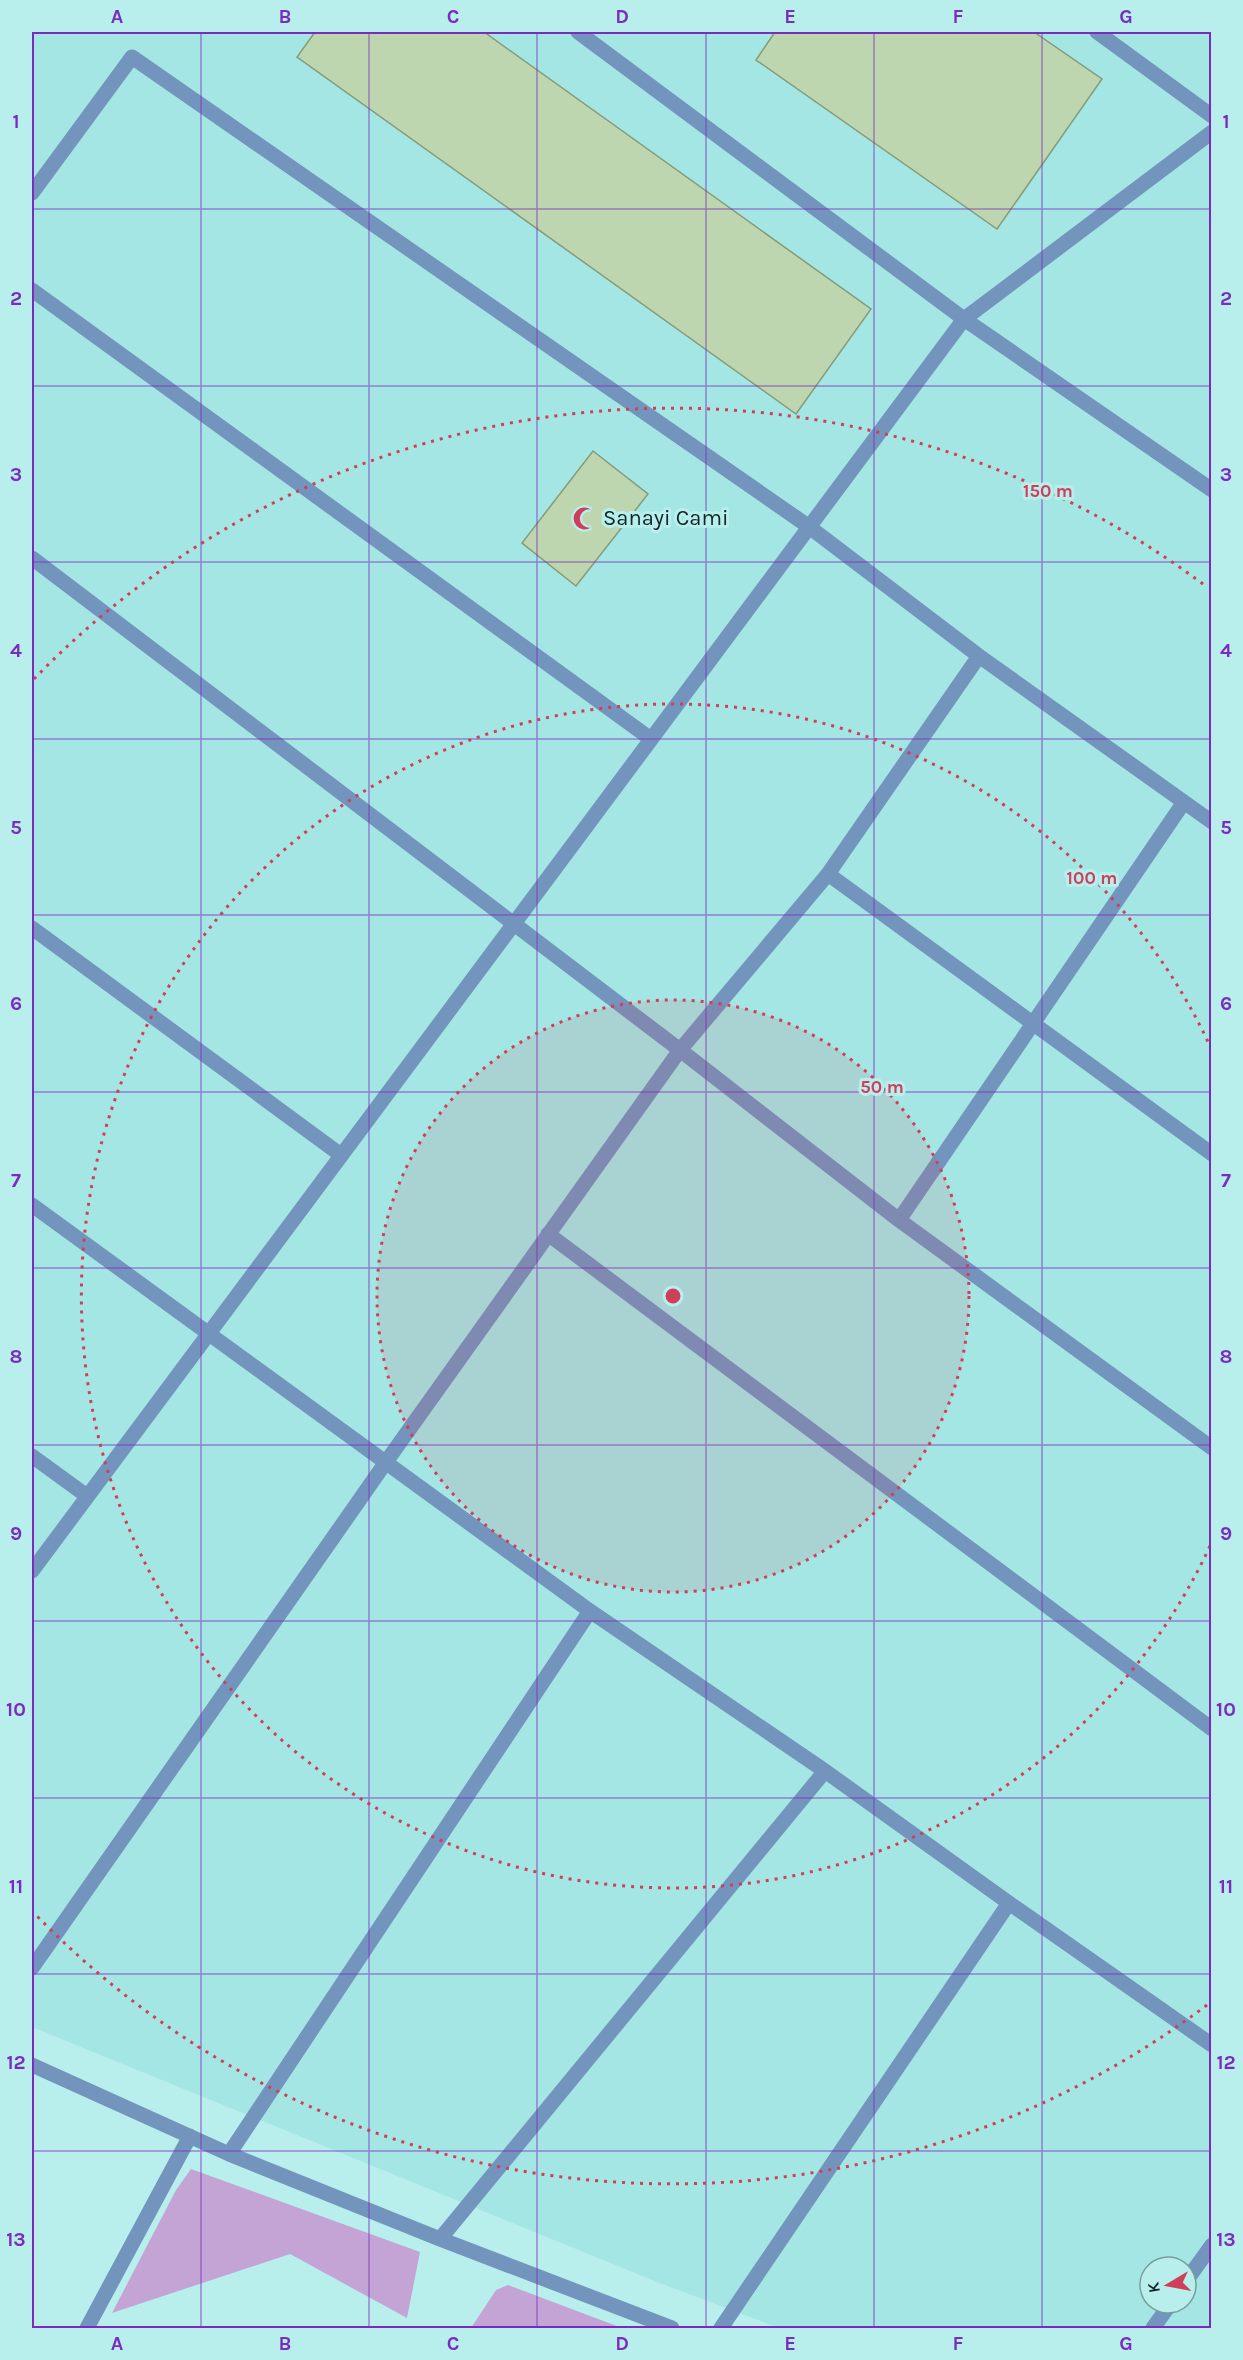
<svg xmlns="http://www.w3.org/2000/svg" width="1243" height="2360" font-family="Karla,sans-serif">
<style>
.built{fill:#a4e6e4;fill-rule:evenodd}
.green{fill:#c4a4d5}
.building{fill:#bed6b0;stroke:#859b78;stroke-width:1.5}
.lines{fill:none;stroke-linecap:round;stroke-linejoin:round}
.minor{stroke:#7394bd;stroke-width:15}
.tertiary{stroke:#7394bd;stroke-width:15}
.grid{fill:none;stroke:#7b2cbf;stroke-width:1.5;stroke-opacity:0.55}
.ring{fill:none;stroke:#cf3f5a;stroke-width:3;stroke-dasharray:3 6}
.labels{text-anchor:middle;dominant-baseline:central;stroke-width:6;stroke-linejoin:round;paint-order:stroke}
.poi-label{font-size:22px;fill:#112726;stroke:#b8efed;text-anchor:start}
.centre{fill:#cf3f5a;stroke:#b8efed;stroke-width:3}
.ring-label{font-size:18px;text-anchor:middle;font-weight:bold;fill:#cf3f5a;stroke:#b8efed;stroke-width:6;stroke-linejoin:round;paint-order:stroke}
.neatline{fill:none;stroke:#7b2cbf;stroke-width:2}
.grid-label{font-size:20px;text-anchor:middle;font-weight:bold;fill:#7b2cbf}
</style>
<rect width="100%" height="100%" fill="#b8efed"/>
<!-- built -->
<path class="built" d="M 32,32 L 1211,32 L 1211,2328 L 779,2328 L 657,2282 L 32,2027 L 32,193 L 39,183 L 32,170 ZM 1150,2267 L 1186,2267 L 1186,2303 L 1150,2303 Z"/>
<!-- green -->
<path class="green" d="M 191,2169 L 420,2252 L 407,2318 L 290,2254 L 112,2313 L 176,2190 Z
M 508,2285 L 622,2328 L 471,2328 L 496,2290 Z"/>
<!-- building -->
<path class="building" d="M 315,32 L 484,32 L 871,309 L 796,414 L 297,57 Z
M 775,32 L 1034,32 L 1102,79 L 997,229 L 756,60 Z
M 593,451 L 648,494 L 576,586 L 522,543 Z"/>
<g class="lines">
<!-- minor -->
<path class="minor" d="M 578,32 L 964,319 L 1212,490
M 1097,32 L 1212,116
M 32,193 L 132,57 L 808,526 L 979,656 L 1212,822
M 32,290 L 651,739
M 32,558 L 680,1050 L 899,1220 L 1212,1448
M 828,874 L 1212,1154
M 32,928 L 341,1155
M 32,1205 L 590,1611 L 825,1771 L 1009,1903 L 1212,2045
M 899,1220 L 1184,802
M 548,1234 L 1212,1729
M 32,1456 L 87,1496
M 32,1968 L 386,1462 L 680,1050 L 828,874 L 979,656
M 32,2065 L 229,2154 L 440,2239 L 672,2328
M 229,2154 L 590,1611
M 440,2239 L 825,1771
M 1186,2281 L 1212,2245
M 87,2328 L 190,2136
M 721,2328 L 1009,1903
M 1153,2328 L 1171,2303"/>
<!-- tertiary -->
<path class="tertiary" d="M 32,1571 L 964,319 L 1212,132"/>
</g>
<!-- grid -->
<path class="grid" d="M 201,32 L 201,2328M 369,32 L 369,2328M 537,32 L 537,2328M 706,32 L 706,2328M 874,32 L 874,2328M 1042,32 L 1042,2328M 32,209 L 1212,209M 32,386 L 1212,386M 32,562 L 1212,562M 32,739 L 1212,739M 32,915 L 1212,915M 32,1092 L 1212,1092M 32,1268 L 1212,1268M 32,1445 L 1212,1445M 32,1621 L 1212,1621M 32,1798 L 1212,1798M 32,1974 L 1212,1974M 32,2151 L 1212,2151"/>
<!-- distance rings -->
<circle cx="673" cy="1296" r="296" fill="#cf3f5a" fill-opacity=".12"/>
<g class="ring">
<circle cx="673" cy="1296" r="296"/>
<path d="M1210 1546A592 592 0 1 1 1210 1046"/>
<path d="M1207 2005A888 888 0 0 1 34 1913M34 679A888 888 0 0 1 1207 587"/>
</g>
<!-- icons -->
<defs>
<symbol id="mosque-bare" viewBox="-9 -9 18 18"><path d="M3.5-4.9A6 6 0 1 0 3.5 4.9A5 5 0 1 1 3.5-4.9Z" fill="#cf3f5a" stroke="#b8efed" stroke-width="2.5" paint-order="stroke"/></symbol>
</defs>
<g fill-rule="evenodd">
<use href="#mosque-bare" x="568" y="502" width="33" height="33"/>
</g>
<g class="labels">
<!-- poi labels -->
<g class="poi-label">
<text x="603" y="518">Sanayi Cami</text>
</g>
</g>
<circle cx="673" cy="1296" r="9" class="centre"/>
<g class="ring-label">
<text x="1048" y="497">150 m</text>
<text x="1092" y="884">100 m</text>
<text x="882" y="1093">50 m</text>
</g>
<!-- border -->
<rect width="1243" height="2360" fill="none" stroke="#b8efed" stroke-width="66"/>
<!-- north arrow -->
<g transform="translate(1168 2285) rotate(260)"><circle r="28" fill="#b8efed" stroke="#759f9d" stroke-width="1.5"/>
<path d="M0-4.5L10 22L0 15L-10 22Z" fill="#cf3f5a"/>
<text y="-9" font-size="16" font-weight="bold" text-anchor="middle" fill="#112726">K</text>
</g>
<rect x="33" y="33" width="1177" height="2294" class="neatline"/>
<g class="grid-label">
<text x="117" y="23">A</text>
<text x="285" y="23">B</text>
<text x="453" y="23">C</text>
<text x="622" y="23">D</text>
<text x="790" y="23">E</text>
<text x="958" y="23">F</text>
<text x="1126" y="23">G</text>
<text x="16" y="128">1</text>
<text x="1226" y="128">1</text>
<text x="16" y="305">2</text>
<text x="1226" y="305">2</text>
<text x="16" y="481">3</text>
<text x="1226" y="481">3</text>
<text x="16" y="657">4</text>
<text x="1226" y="657">4</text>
<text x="16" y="834">5</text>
<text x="1226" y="834">5</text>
<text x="16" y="1010">6</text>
<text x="1226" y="1010">6</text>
<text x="16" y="1187">7</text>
<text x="1226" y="1187">7</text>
<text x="16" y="1363">8</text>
<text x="1226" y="1363">8</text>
<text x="16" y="1540">9</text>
<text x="1226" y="1540">9</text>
<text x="16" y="1716">10</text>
<text x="1226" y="1716">10</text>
<text x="16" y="1893">11</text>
<text x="1226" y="1893">11</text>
<text x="16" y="2069">12</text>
<text x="1226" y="2069">12</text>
<text x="16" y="2246">13</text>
<text x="1226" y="2246">13</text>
<text x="117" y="2350">A</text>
<text x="285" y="2350">B</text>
<text x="453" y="2350">C</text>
<text x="622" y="2350">D</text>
<text x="790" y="2350">E</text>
<text x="958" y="2350">F</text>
<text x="1126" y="2350">G</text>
</g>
</svg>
